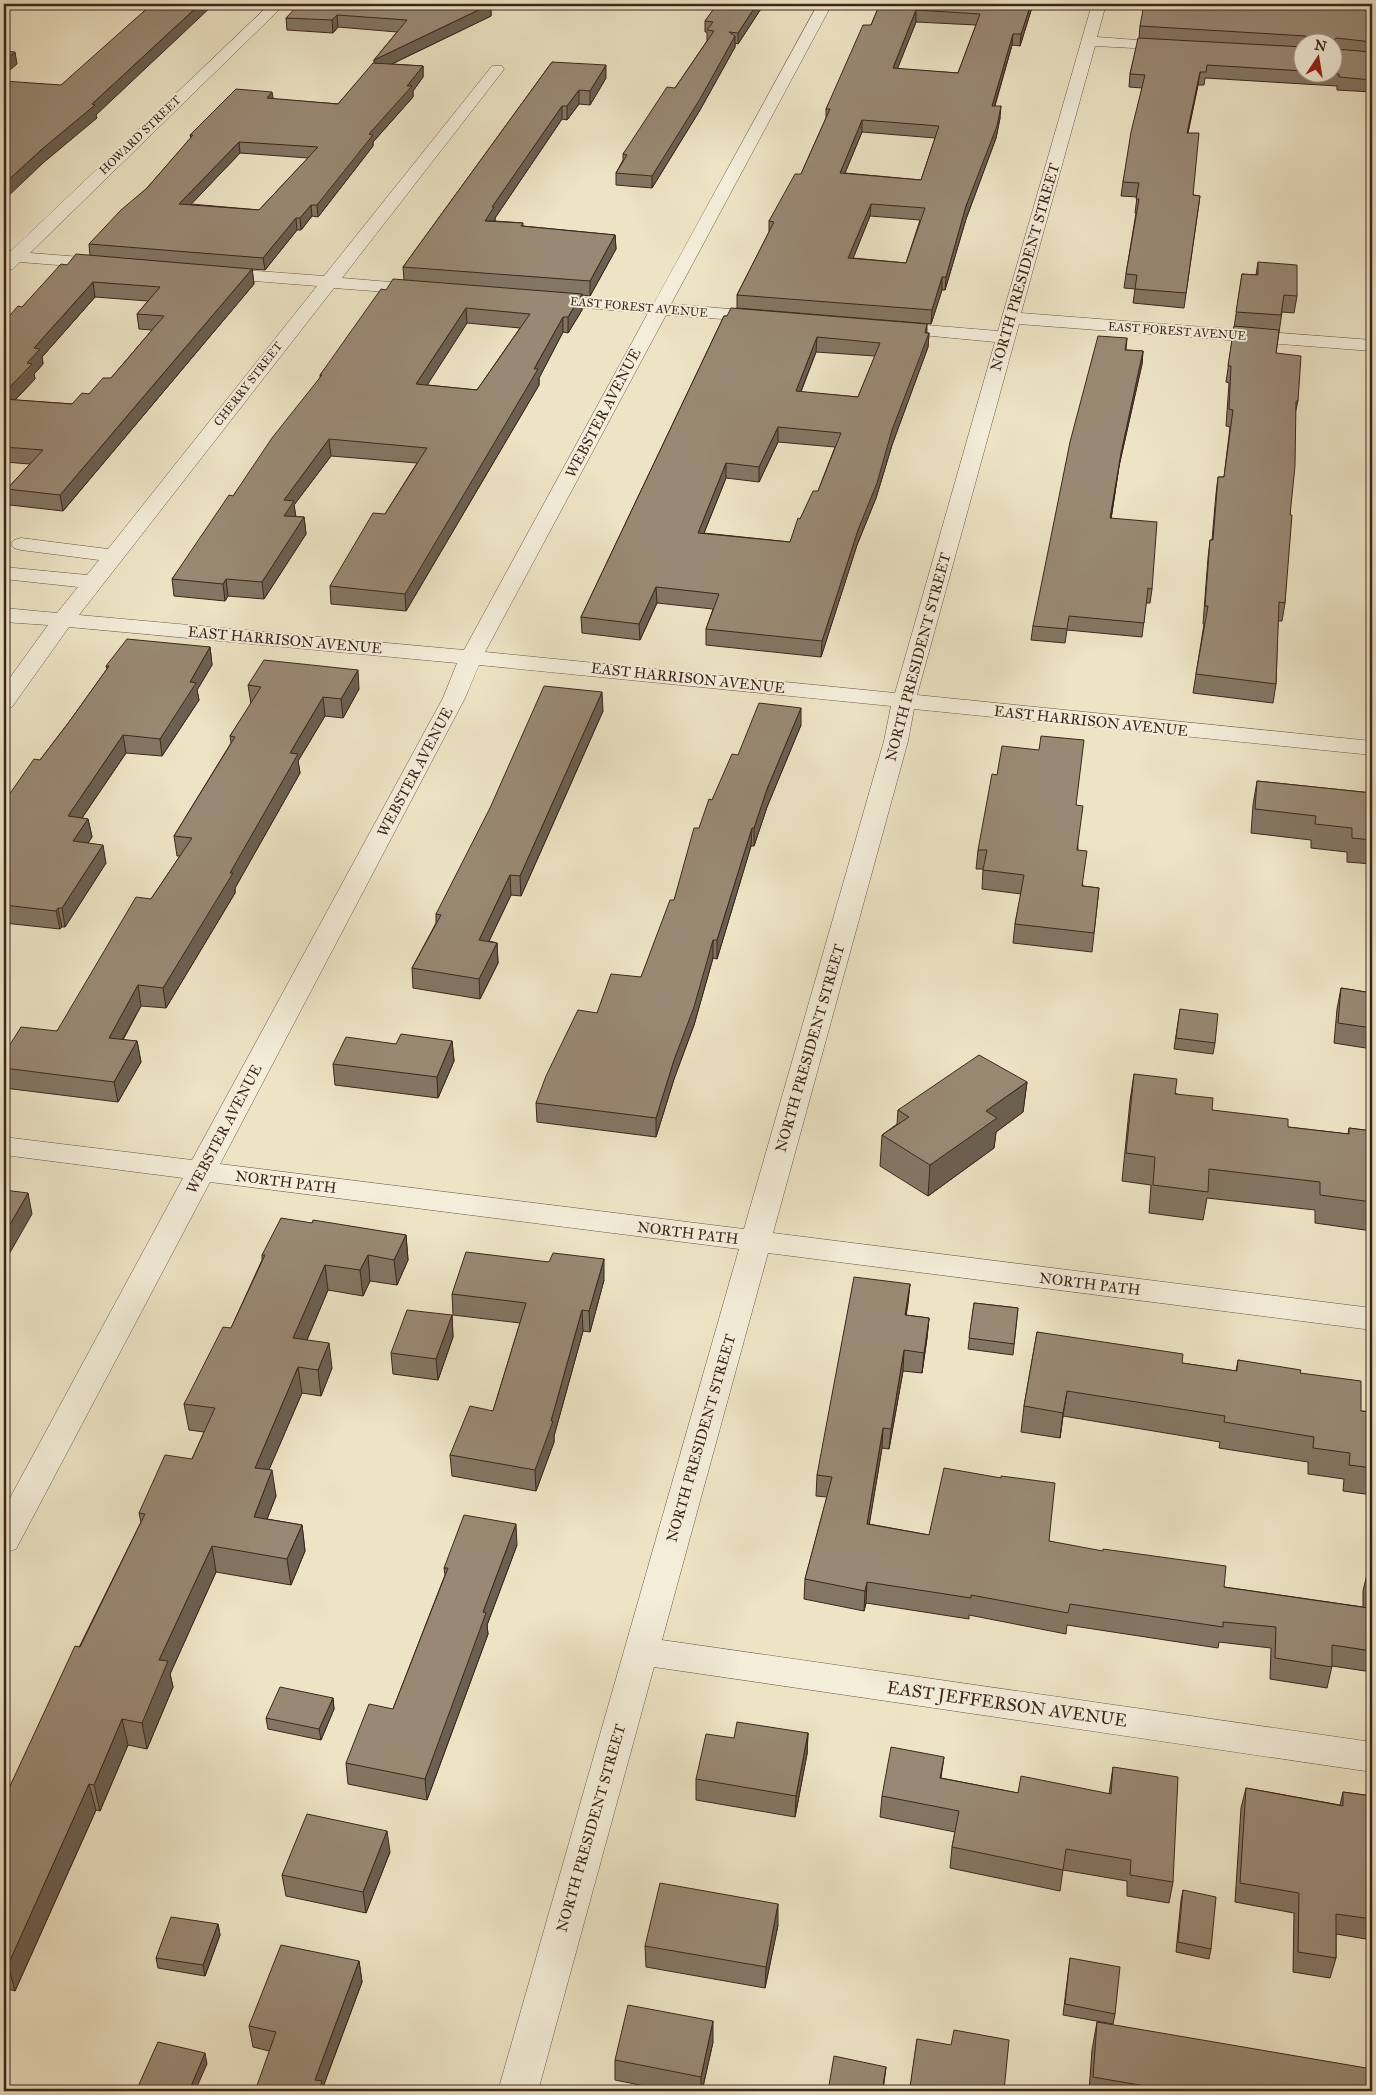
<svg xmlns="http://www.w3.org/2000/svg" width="1376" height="2095" font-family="'IM FELL Great Primer',serif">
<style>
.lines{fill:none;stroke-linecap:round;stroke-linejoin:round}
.minor-casing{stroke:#695646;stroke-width:1}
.minor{fill:#f3edd9;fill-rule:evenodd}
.wall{fill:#847664;stroke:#3d261c;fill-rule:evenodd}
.shaded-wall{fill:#6b6051;stroke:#3d261c}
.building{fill:#998974;stroke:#3d261c;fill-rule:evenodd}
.labels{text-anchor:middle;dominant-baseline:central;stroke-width:4;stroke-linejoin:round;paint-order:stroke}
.far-street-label{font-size:12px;fill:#3d261c;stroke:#f3edd9}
.street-label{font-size:15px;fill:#3d261c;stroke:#f3edd9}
.near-street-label{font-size:18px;fill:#3d261c;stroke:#f3edd9}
</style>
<rect width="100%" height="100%" fill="#ede4c5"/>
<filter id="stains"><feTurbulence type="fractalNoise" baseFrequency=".004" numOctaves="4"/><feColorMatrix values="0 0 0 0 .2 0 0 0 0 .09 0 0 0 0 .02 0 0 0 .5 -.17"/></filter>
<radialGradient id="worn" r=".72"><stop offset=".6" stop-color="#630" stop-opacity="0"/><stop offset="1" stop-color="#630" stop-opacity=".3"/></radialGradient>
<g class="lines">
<defs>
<path id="minor" d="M 270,4 L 285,4 L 30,253 L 107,259 L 113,260 L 116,264 L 113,268 L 107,269 L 20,262 L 13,269 L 4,269 L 4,251 L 11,251 Z
M 818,4 L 832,4 L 671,304 L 765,312 L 771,313 L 774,317 L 771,321 L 765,322 L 666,315 L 485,652 L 895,693 L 995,342 L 890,332 L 884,331 L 881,327 L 884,323 L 890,322 L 998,331 L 1092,4 L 1106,4 L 1097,37 L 1177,43 L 1179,46 L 1177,49 L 1172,50 L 1095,46 L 1021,313 L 1372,340 L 1372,351 L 1019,324 L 917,695 L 1372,741 L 1372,755 L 914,709 L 908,741 L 773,1233 L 1372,1308 L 1372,1330 L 768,1253 L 662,1640 L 1372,1742 L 1372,1772 L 654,1667 L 538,2091 L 498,2091 L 739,1249 L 210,1182 L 16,1549 L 4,1553 L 4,1509 L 183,1178 L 4,1155 L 4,1137 L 192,1160 L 443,698 L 457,663 L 69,627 L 12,707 L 4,709 L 4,686 L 48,625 L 4,622 L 4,608 L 57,613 L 78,587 L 4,579 L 4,567 L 87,575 L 99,560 L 21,550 L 14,548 L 11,544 L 14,540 L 21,538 L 108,549 L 317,286 L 217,278 L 211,277 L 208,273 L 211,269 L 217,268 L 324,276 L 492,66 L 502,66 L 504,69 L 502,72 L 342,278 L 426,285 L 432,286 L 435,290 L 432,294 L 426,295 L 334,288 L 79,615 L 464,650 L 648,313 L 546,305 L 540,304 L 537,300 L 540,296 L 546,295 L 654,303 ZM 479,665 L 891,706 L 884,741 L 744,1229 L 220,1164 L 465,698 Z"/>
</defs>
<!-- minor casing -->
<use href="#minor" class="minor-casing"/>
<!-- minor -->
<use href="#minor" class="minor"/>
</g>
<!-- wall -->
<path class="wall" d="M 491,4 L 491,16 L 392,64 L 423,66 L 423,77 L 413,91 L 413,97 L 373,142 L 373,146 L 318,217 L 312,216 L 301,230 L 297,230 L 265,270 L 252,269 L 254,284 L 63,511 L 10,505 L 7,489 L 30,464 L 4,462 L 4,322 L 22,307 L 67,265 L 90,256 L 89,244 L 147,188 L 191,138 L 190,135 L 273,99 L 338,104 L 374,63 L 374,60 L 397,32 L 338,27 L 333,33 L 287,30 L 286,18 ZM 240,153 L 308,158 L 259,210 L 191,204 ZM 95,297 L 148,301 L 137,314 L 139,329 L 152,330 L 111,378 L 89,394 L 72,404 L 15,400 L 35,379 L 34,374 L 43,364 L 42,357 Z
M 712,4 L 764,4 L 738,44 L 735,43 L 735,47 L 700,110 L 652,188 L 616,185 L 616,173 L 623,160 L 623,154 L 675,88 L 707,41 L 707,32 L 705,32 L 705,21 L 713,11 Z
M 880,4 L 1033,4 L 1020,46 L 1012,45 L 995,106 L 1000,118 L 996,138 L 966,219 L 945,290 L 942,290 L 931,324 L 737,308 L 737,295 L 769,232 L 769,221 L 801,174 L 826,118 L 826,109 L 871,25 ZM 916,22 L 976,25 L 958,73 L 897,69 ZM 862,132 L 935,138 L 921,180 L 845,173 ZM 870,216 L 920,220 L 906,263 L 853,258 Z
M 1372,4 L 1372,92 L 1337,90 L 1337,86 L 1205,78 L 1204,85 L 1198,85 L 1188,133 L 1193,195 L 1200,196 L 1184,308 L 1133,303 L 1135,289 L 1124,288 L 1126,274 L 1136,213 L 1135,213 L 1137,197 L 1121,196 L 1123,182 L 1142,88 L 1129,87 L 1130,74 L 1139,38 L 1140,26 ZM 1304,42 L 1334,42 L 1334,72 L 1304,72 Z
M 552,62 L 606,78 L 590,105 L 579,104 L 567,120 L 562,119 L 495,218 L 495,221 L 523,223 L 523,226 L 615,235 L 616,249 L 590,296 L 582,295 L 582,310 L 568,333 L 563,332 L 539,378 L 539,385 L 406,611 L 331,604 L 330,586 L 385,514 L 417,463 L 331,456 L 294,505 L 296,517 L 304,517 L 306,534 L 264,599 L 228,596 L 225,601 L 174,596 L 172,579 L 320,378 L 320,375 L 386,290 L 404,280 L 403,267 ZM 467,323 L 520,328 L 477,390 L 427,385 Z
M 1258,262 L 1297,296 L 1294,313 L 1282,312 L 1276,353 L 1298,401 L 1295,414 L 1285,603 L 1282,621 L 1278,621 L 1276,684 L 1273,703 L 1193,693 L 1204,624 L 1203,624 L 1208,558 L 1210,540 L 1212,540 L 1216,494 L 1218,477 L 1224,477 L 1230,427 L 1226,426 L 1229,383 L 1226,382 L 1242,274 L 1256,275 Z
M 724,316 L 929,333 L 928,347 L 892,445 L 876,498 L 857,545 L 821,657 L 706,645 L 706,629 L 713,609 L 657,603 L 640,640 L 582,633 L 581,617 ZM 816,352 L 875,356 L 858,397 L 801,392 ZM 778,442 L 835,447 L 818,491 L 800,519 L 790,542 L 704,533 L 726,478 L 759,482 Z
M 1127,338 L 1126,350 L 1143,351 L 1142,364 L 1119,466 L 1111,518 L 1152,589 L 1150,603 L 1146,603 L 1142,637 L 1067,630 L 1065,643 L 1031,640 L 1033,626 Z
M 210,647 L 212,665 L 197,690 L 199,700 L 162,756 L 126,753 L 82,818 L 88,819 L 92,837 L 88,843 L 106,863 L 65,927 L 62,927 L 60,929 L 4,923 L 4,802 L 40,760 L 69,722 L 107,669 L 106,666 Z
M 248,685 L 359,689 L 343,718 L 325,716 L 298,761 L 300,773 L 235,888 L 235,893 L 166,1008 L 141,1006 L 123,1040 L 137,1041 L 141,1062 L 118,1102 L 4,1088 L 4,1054 L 57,1031 L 151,899 L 180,856 L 177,856 L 174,836 L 231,743 L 230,736 L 251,704 Z
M 603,711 L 521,896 L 511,895 L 489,941 L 497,943 L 498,963 L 480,999 L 413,988 L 412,968 L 436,923 L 436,914 Z
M 801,725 L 767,807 L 754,846 L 751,846 L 717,959 L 713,958 L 694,1025 L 674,1079 L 656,1137 L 537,1122 L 536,1103 L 597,1013 L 641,977 L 674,900 L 712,800 L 738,755 Z
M 1257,781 L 1372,793 L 1372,864 L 1347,862 L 1347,852 L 1311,848 L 1311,840 L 1251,833 L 1253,805 Z
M 1076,805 L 1078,850 L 1083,886 L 1099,888 L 1092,952 L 1013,943 L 1015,924 L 1021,894 L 982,889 L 983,869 L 976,869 L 978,850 Z
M 1341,988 L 1372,993 L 1372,1049 L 1334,1043 L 1337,1009 Z
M 1180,1009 L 1215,1043 L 1213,1054 L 1174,1049 Z
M 452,1041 L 454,1061 L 438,1098 L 335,1085 L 333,1064 L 396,1044 Z
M 1134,1074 L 1212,1110 L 1288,1127 L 1348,1134 L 1349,1128 L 1372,1131 L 1372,1231 L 1315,1223 L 1315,1210 L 1207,1198 L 1203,1220 L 1149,1213 L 1151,1185 L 1122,1181 L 1130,1101 Z
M 1027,1082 L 1023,1112 L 996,1132 L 994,1148 L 928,1196 L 880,1166 L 882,1135 L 897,1124 L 898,1110 Z
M 312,1223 L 406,1235 L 408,1260 L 397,1285 L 370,1281 L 363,1296 L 328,1290 L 307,1340 L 332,1368 L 321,1396 L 302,1393 L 269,1469 L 276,1496 L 267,1519 L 302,1525 L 305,1551 L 291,1585 L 216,1572 L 170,1674 L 173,1687 L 147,1749 L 128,1745 L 100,1811 L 96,1810 L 15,1991 L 4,1988 L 4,1799 L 141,1522 L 139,1513 L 192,1459 L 204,1432 L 189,1430 L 184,1404 L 231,1328 L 262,1260 L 262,1255 Z
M 604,1280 L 590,1332 L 583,1331 L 554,1436 L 554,1442 L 536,1491 L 452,1476 L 450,1455 L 493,1411 L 520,1323 L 453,1315 L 452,1294 Z
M 910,1284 L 906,1315 L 929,1318 L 927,1338 L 922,1373 L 903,1371 L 889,1449 L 882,1448 L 869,1524 L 929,1535 L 1049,1541 L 1224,1587 L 1363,1607 L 1363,1591 L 1368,1570 L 1372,1571 L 1372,1672 L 1332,1666 L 1327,1688 L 1270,1679 L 1271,1648 L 1219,1642 L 1218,1648 L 1067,1625 L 1066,1634 L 969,1615 L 969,1619 L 866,1603 L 864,1611 L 804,1599 L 805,1579 L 827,1497 L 816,1496 L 817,1475 Z
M 974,1303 L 1018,1308 L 1013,1355 L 968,1349 Z
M 452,1315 L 453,1337 L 438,1380 L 393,1374 L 391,1353 Z
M 1037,1332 L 1182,1363 L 1236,1371 L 1238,1360 L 1300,1373 L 1361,1411 L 1372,1412 L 1372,1495 L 1343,1491 L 1344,1479 L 1308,1474 L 1308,1462 L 1219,1448 L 1220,1442 L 1063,1416 L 1060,1438 L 1021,1432 L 1024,1406 Z
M 517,1545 L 487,1625 L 488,1634 L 427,1800 L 348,1784 L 346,1763 L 393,1709 L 445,1575 L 444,1568 Z
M 333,1698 L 334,1709 L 321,1740 L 268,1729 L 266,1718 Z
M 808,1733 L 807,1754 L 795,1817 L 696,1800 L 696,1779 L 734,1738 Z
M 1113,1767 L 1173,1882 L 1169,1903 L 1127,1896 L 1127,1881 L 1063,1870 L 1060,1891 L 950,1868 L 952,1847 L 955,1832 L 880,1817 L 882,1796 L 941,1778 L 1018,1793 L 1109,1794 Z
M 1246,1788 L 1340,1805 L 1343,1792 L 1372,1796 L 1372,1940 L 1336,1934 L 1336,1958 L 1330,1978 L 1293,1972 L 1294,1913 L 1235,1902 L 1241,1808 Z
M 390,1852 L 366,1913 L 286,1896 L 282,1875 Z
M 1183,1890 L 1211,1949 L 1209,1959 L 1176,1952 L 1181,1900 Z
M 218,1924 L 220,1935 L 205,1976 L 158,1968 L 156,1958 Z
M 778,1925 L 765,1988 L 646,1967 L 645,1946 Z
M 1070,1958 L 1115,2014 L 1113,2024 L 1063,2015 Z
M 359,1961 L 362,1982 L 323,2087 L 269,2051 L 253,2047 L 249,2026 Z
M 1097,2022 L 1372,2091 L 1089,2091 L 1092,2050 Z
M 917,2039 L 1004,2091 L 910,2091 Z
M 713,2042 L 702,2091 L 670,2091 L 615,2080 L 615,2060 Z"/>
<!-- shaded-wall -->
<path class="shaded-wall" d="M 200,4 L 214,4 L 96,115 L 97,118 L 43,163 L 4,200 L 4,184 L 92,104 Z
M 491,4 L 491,16 L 375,72 L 374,60 Z
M 757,4 L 764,4 L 738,44 L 738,33 Z
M 1031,4 L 1033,4 L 1020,46 L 1021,34 Z
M 916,10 L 916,22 L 893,80 L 893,68 Z
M 337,15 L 338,27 L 333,33 L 332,20 Z
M 1013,34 L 1012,45 L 991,118 L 992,106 Z
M 735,36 L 735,47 L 700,110 L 652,188 L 652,176 Z
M 15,52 L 17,64 L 4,75 L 4,61 Z
M 606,65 L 606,78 L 590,105 L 590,91 Z
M 423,66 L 423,77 L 413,91 L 413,97 L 373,142 L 373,146 L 318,217 L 317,205 L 369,134 Z
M 1200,72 L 1198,85 L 1185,146 L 1187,133 Z
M 579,90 L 579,104 L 567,120 L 567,106 Z
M 272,92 L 274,103 L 267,98 Z
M 562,106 L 562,119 L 495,218 L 495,221 L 485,221 L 492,207 Z
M 1001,106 L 1000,118 L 996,138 L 966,219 L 945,290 L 946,277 L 966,206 Z
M 862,120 L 862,132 L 840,185 L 840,173 Z
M 239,142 L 240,153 L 181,215 L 179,204 Z
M 871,204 L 870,216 L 848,271 L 848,258 Z
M 311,205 L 312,216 L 301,230 L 300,218 Z
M 296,218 L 297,230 L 265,270 L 263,258 Z
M 615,235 L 616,249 L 590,296 L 590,281 Z
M 252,269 L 254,284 L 63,511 L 60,495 Z
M 942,277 L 942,290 L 931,324 L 932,310 Z
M 93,282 L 95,297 L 42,357 L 43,364 L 34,374 L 35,379 L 4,411 L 4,393 L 27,363 L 34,348 Z
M 582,294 L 582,310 L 568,333 L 568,317 Z
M 466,308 L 467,323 L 417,401 L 416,384 Z
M 563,317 L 563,332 L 539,378 L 539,385 L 406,611 L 405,594 L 534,369 Z
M 927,324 L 927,338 L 929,333 L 928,347 L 892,445 L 876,498 L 857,545 L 821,657 L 822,641 L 858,530 L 892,430 Z
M 817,337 L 816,352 L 795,406 L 796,391 Z
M 1143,351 L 1142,364 L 1119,466 L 1109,532 L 1121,453 Z
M 778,427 L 778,442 L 759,482 L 759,467 Z
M 329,439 L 331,456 L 294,505 L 296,518 L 286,533 L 284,500 Z
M 726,463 L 726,478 L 698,548 L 698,533 Z
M 304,517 L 306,534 L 264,599 L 262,582 Z
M 226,579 L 228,596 L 225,601 L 223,584 Z
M 656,587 L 657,603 L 640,640 L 639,624 Z
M 210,647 L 212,665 L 197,690 L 199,700 L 162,756 L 160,739 L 190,682 Z
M 358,670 L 359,689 L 343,718 L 341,699 Z
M 602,692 L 603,711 L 521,896 L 520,876 Z
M 323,697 L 325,716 L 298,761 L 300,773 L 235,888 L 235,893 L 166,1008 L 163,988 L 230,873 L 290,753 Z
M 801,708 L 801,725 L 767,807 L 754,846 L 754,828 L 767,789 Z
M 123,735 L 126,753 L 71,834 L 68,816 Z
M 88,819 L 92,837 L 76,860 L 73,841 Z
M 752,828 L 751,846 L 717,959 L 717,940 Z
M 103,845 L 106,863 L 65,927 L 62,908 Z
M 510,875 L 511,895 L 480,960 L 479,940 Z
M 58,908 L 62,927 L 60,929 L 56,911 Z
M 713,940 L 713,958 L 694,1025 L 674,1079 L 656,1137 L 656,1118 L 674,1060 Z
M 497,943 L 498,963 L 480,999 L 479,979 Z
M 138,985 L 141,1006 L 112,1058 L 109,1038 Z
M 137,1041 L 141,1062 L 118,1102 L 114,1082 Z
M 452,1041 L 454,1061 L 438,1098 L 437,1077 Z
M 1027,1082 L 1023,1112 L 996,1132 L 994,1148 L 928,1196 L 930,1165 L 986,1111 Z
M 28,1193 L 32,1214 L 4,1263 L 4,1235 Z
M 406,1235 L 408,1260 L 397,1285 L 394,1260 Z
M 368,1255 L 370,1281 L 363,1296 L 360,1270 Z
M 604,1259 L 604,1280 L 590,1332 L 589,1311 Z
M 325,1265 L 328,1290 L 297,1363 L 293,1338 Z
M 910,1284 L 908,1304 L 903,1335 L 905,1315 Z
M 582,1310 L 583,1331 L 554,1436 L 554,1442 L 536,1491 L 535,1470 L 551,1421 Z
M 452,1315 L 453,1337 L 438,1380 L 436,1359 Z
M 929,1318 L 927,1338 L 922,1373 L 924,1353 Z
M 329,1343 L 332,1368 L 321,1396 L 318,1370 Z
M 904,1350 L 903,1371 L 889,1449 L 891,1429 Z
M 298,1367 L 302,1393 L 259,1493 L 255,1468 Z
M 1067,1391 L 1063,1416 L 1060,1438 L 1063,1413 Z
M 883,1428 L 882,1448 L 866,1544 L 867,1524 Z
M 272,1470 L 276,1496 L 258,1542 L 254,1517 Z
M 516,1524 L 517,1545 L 487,1625 L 488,1634 L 427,1800 L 425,1779 L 483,1612 Z
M 302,1525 L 305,1551 L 291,1585 L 287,1559 Z
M 212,1546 L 216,1572 L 170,1674 L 173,1687 L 147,1749 L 142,1723 L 159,1660 Z
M 867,1582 L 866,1603 L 864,1611 L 865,1591 Z
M 333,1698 L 334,1709 L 321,1740 L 319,1729 Z
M 122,1719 L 128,1745 L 100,1811 L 94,1785 Z
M 808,1733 L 807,1754 L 795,1817 L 796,1796 Z
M 944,1757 L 941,1778 L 940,1778 Z
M 89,1784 L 96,1810 L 15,1991 L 8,1965 Z
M 387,1831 L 390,1852 L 366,1913 L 363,1892 Z
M 778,1904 L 778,1925 L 765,1988 L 766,1967 Z
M 218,1924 L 220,1935 L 205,1976 L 203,1965 Z
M 359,1961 L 362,1982 L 323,2087 L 324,2091 L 317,2091 L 315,2080 Z
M 713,2021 L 713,2042 L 702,2091 L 701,2091 L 701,2077 Z
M 205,2053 L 207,2064 L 195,2091 L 189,2091 Z
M 886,2067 L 883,2091 L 882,2091 Z"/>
<!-- building -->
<path class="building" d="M 152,4 L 200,4 L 92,104 L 95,105 L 41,150 L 4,184 L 4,81 L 61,85 Z
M 299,4 L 491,4 L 374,60 L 407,20 L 337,15 L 332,20 L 286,18 Z
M 713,4 L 757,4 L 738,33 L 729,32 L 735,36 L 700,99 L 652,176 L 616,173 L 627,155 L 623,154 L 667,87 L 675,88 L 714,31 L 707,30 L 713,22 L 705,21 L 717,4 Z
M 880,4 L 1031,4 L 1021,34 L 1013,34 L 992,106 L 1001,106 L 997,126 L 966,206 L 946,277 L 942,277 L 932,310 L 737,295 L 774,222 L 769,221 L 795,174 L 801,174 L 830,109 L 826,109 L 863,25 L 871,25 ZM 916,10 L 980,14 L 958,73 L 893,68 ZM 862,120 L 939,126 L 921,180 L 840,173 ZM 871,204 L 925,208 L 906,263 L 848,258 Z
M 1144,4 L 1372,4 L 1372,42 L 1336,38 L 1334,40 L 1335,49 L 1372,52 L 1372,80 L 1339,77 L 1339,74 L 1323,72 L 1334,72 L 1334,42 L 1307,42 L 1306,36 L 1140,26 Z
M 1138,38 L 1304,47 L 1304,71 L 1207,65 L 1206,72 L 1200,72 L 1187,133 L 1199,133 L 1193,195 L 1200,196 L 1186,293 L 1135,289 L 1137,275 L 1126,274 L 1139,199 L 1136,199 L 1139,183 L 1123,182 L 1131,132 L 1145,75 L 1130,74 Z
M 4,51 L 15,52 L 4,61 Z
M 552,62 L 606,65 L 590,91 L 579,90 L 567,106 L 562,106 L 492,207 L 494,207 L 485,221 L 523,223 L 521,226 L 615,235 L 590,281 L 403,267 Z
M 373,63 L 423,66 L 407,86 L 412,86 L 369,134 L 373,135 L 317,205 L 311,205 L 300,218 L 296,218 L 263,258 L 89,244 L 121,210 L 147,188 L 193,135 L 190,135 L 236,89 L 272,92 L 267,98 L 338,104 ZM 239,142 L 318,147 L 259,210 L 179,204 Z
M 76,254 L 252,269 L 60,495 L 7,489 L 43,450 L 4,447 L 4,399 L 72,404 L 82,393 L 89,394 L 103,378 L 111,378 L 164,316 L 137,314 L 160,287 L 93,282 L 34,348 L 40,349 L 27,363 L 32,364 L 4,393 L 4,322 L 18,306 L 22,307 L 61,264 L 67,265 Z
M 1258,262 L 1297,265 L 1297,296 L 1284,295 L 1281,315 L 1236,312 L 1242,274 L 1258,275 Z
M 393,279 L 582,294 L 568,317 L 563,317 L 534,369 L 538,369 L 405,594 L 330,586 L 373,513 L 385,514 L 427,448 L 329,439 L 284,500 L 294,501 L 284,516 L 304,517 L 262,582 L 226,579 L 223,584 L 172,579 L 229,495 L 233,496 L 272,438 L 322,375 L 320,375 L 381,289 L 386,290 ZM 466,308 L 530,314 L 477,390 L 416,384 Z
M 731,308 L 927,324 L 925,333 L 929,333 L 892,430 L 877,483 L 858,530 L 822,641 L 706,629 L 719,594 L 656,587 L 639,624 L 581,617 L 724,316 L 727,316 ZM 817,337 L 880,343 L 858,397 L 796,391 ZM 778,427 L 841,433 L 818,491 L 813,491 L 800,519 L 798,518 L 790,542 L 698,533 L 726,463 L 759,467 Z
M 1234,326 L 1279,330 L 1276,353 L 1301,356 L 1298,401 L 1296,401 L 1295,466 L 1290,515 L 1292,515 L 1285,603 L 1279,602 L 1276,684 L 1196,674 L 1208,606 L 1205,606 L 1210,540 L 1213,540 L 1218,477 L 1224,477 L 1233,410 L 1229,409 L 1231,366 L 1228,366 Z
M 1098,336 L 1127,338 L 1125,350 L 1143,351 L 1121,453 L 1110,518 L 1157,522 L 1152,589 L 1148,588 L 1144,623 L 1069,616 L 1067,629 L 1033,626 L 1070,442 Z
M 127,639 L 210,647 L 190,682 L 196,683 L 160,739 L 123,735 L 68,816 L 88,819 L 73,841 L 103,845 L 62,908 L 58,908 L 56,911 L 4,905 L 4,802 L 34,759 L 40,760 L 69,722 L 109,666 L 106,666 Z
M 264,660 L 358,670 L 341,699 L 323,697 L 290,753 L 298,754 L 230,873 L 233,873 L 163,988 L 138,985 L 109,1038 L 137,1041 L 114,1082 L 4,1068 L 4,1054 L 21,1027 L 57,1031 L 136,897 L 151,899 L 192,838 L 174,836 L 235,737 L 230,736 L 261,687 L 248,685 Z
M 544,686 L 602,692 L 520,876 L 510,875 L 479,940 L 497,943 L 479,979 L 412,968 L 441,915 L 436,914 L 490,808 Z
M 759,703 L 801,708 L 767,789 L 754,828 L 752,828 L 717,940 L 713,940 L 694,1007 L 674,1060 L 656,1118 L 536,1103 L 546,1076 L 578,1010 L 597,1013 L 611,974 L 641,977 L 670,900 L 674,900 L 694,828 L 699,828 L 709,799 L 712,800 L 732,754 L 738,755 Z
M 1041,736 L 1084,740 L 1076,805 L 1083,806 L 1077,850 L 1087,851 L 1082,886 L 1099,888 L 1094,933 L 1015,924 L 1024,875 L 983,870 L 987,850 L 978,850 L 992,774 L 997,775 L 1002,746 L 1039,750 Z
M 1257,781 L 1372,793 L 1372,840 L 1352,838 L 1352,828 L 1315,824 L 1316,816 L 1255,809 Z
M 1341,988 L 1372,993 L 1372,1028 L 1338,1023 Z
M 1180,1009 L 1218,1014 L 1215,1043 L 1176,1038 Z
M 401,1034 L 452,1041 L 437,1077 L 333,1064 L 346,1037 L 396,1044 Z
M 979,1055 L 1027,1082 L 986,1111 L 997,1118 L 930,1165 L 882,1135 L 909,1117 L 898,1110 Z
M 1134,1074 L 1177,1079 L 1175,1094 L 1213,1098 L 1212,1110 L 1288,1119 L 1288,1127 L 1349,1134 L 1349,1128 L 1372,1131 L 1372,1202 L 1320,1195 L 1320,1182 L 1209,1169 L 1208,1192 L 1153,1185 L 1155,1157 L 1126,1153 Z
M 4,1190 L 28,1193 L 4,1235 Z
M 281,1218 L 312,1223 L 313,1220 L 406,1235 L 394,1260 L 368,1255 L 360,1270 L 325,1265 L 293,1338 L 329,1343 L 318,1370 L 298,1367 L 255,1468 L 272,1470 L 254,1517 L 302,1525 L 287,1559 L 212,1546 L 159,1660 L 168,1661 L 142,1723 L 122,1719 L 94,1785 L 89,1784 L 8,1965 L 4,1964 L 4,1799 L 75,1646 L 80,1647 L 145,1514 L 139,1513 L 165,1455 L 192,1459 L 215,1408 L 184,1404 L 223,1327 L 231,1328 L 265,1255 L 262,1255 Z
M 466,1252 L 549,1262 L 553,1253 L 604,1259 L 589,1311 L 582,1310 L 551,1421 L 553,1421 L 535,1470 L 450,1455 L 470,1406 L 493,1411 L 526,1303 L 452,1294 Z
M 854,1277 L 910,1284 L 905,1315 L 929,1318 L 924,1353 L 904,1350 L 891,1429 L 883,1428 L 867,1524 L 929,1535 L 944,1468 L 1001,1478 L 1001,1476 L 1055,1483 L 1049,1541 L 1103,1551 L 1103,1549 L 1226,1566 L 1224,1587 L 1368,1608 L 1368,1570 L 1372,1571 L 1372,1651 L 1332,1645 L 1332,1667 L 1275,1658 L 1276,1627 L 1223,1622 L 1223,1627 L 1070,1604 L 1068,1613 L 971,1595 L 971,1598 L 867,1582 L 865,1591 L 805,1579 L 832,1477 L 817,1475 Z
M 974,1303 L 1018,1308 L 1014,1344 L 969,1338 Z
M 407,1310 L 452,1315 L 436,1359 L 391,1353 Z
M 1037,1332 L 1183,1354 L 1182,1363 L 1237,1371 L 1238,1360 L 1301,1370 L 1300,1373 L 1361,1381 L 1361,1411 L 1372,1412 L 1372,1468 L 1349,1465 L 1350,1453 L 1313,1448 L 1314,1437 L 1224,1422 L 1225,1416 L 1067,1391 L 1063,1413 L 1024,1406 Z
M 464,1515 L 516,1524 L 483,1612 L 486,1613 L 425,1779 L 346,1763 L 369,1704 L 393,1709 L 448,1568 L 444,1568 Z
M 280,1687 L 333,1698 L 319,1729 L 266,1718 Z
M 737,1722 L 808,1733 L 796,1796 L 696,1779 L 706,1734 L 734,1738 Z
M 891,1747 L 944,1757 L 940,1778 L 1018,1793 L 1021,1776 L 1111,1794 L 1113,1767 L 1178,1777 L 1173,1882 L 1130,1875 L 1131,1860 L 1066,1849 L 1063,1870 L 952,1847 L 959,1811 L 882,1796 Z
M 1246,1788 L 1343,1806 L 1343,1792 L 1372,1796 L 1372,1919 L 1336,1914 L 1336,1958 L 1298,1952 L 1299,1893 L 1240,1883 Z
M 307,1814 L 387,1831 L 363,1892 L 282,1875 Z
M 660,1883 L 778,1904 L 766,1967 L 645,1946 Z
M 1183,1890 L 1216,1897 L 1211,1949 L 1178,1942 Z
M 171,1917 L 218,1924 L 203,1965 L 156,1958 Z
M 281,1945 L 359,1961 L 315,2080 L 322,2081 L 319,2091 L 255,2091 L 276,2032 L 249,2026 Z
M 1070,1958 L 1120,1967 L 1115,2014 L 1065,2004 Z
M 628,2005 L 713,2021 L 701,2077 L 615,2060 Z
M 1097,2022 L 1372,2069 L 1372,2091 L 1174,2091 L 1093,2077 Z
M 954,2030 L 1009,2040 L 1004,2091 L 934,2091 L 910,2087 L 917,2039 L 951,2045 Z
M 158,2042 L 205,2053 L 189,2091 L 136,2091 Z
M 834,2056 L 886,2067 L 882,2091 L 828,2091 Z"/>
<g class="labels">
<!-- far-street labels -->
<g class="far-street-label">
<text transform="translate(140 135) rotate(-44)">HOWARD STREET</text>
<text transform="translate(639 307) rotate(5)">EAST FOREST AVENUE</text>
<text transform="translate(1177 331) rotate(4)">EAST FOREST AVENUE</text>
<text transform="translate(248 384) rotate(-52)">CHERRY STREET</text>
</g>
<!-- street labels -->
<g class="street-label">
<text transform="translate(1025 267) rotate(-74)">NORTH PRESIDENT STREET</text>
<text transform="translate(603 413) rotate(-62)">WEBSTER AVENUE</text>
<text transform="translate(285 640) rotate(5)">EAST HARRISON AVENUE</text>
<text transform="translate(918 657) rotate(-75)">NORTH PRESIDENT STREET</text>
<text transform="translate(688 678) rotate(6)">EAST HARRISON AVENUE</text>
<text transform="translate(1091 721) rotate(6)">EAST HARRISON AVENUE</text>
<text transform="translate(415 772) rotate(-62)">WEBSTER AVENUE</text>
<text transform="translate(810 1048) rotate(-74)">NORTH PRESIDENT STREET</text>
<text transform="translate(224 1129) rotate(-62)">WEBSTER AVENUE</text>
<text transform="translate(286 1182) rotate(7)">NORTH PATH</text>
<text transform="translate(688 1233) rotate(7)">NORTH PATH</text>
<text transform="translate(1090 1284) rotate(7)">NORTH PATH</text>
<text transform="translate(701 1438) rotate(-74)">NORTH PRESIDENT STREET</text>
<text transform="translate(591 1828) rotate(-74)">NORTH PRESIDENT STREET</text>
</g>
<!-- near-street labels -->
<g class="near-street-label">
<text transform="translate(1007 1704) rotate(8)">EAST JEFFERSON AVENUE</text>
</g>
</g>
<!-- margin -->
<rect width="1376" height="2095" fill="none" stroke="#ede4c5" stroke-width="20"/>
<rect x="5" y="5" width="1366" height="2085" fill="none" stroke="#3d261c" stroke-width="2.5"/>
<rect x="10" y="10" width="1356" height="2075" fill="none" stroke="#3d261c"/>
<!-- north arrow -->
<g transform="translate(1318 58) rotate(12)"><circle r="24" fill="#f3edd9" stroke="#aa9d8d"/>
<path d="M0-4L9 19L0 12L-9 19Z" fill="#8f2418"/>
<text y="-8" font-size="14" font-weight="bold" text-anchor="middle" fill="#3d261c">N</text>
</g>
<rect width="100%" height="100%" filter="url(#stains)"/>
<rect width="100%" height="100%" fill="url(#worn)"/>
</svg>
